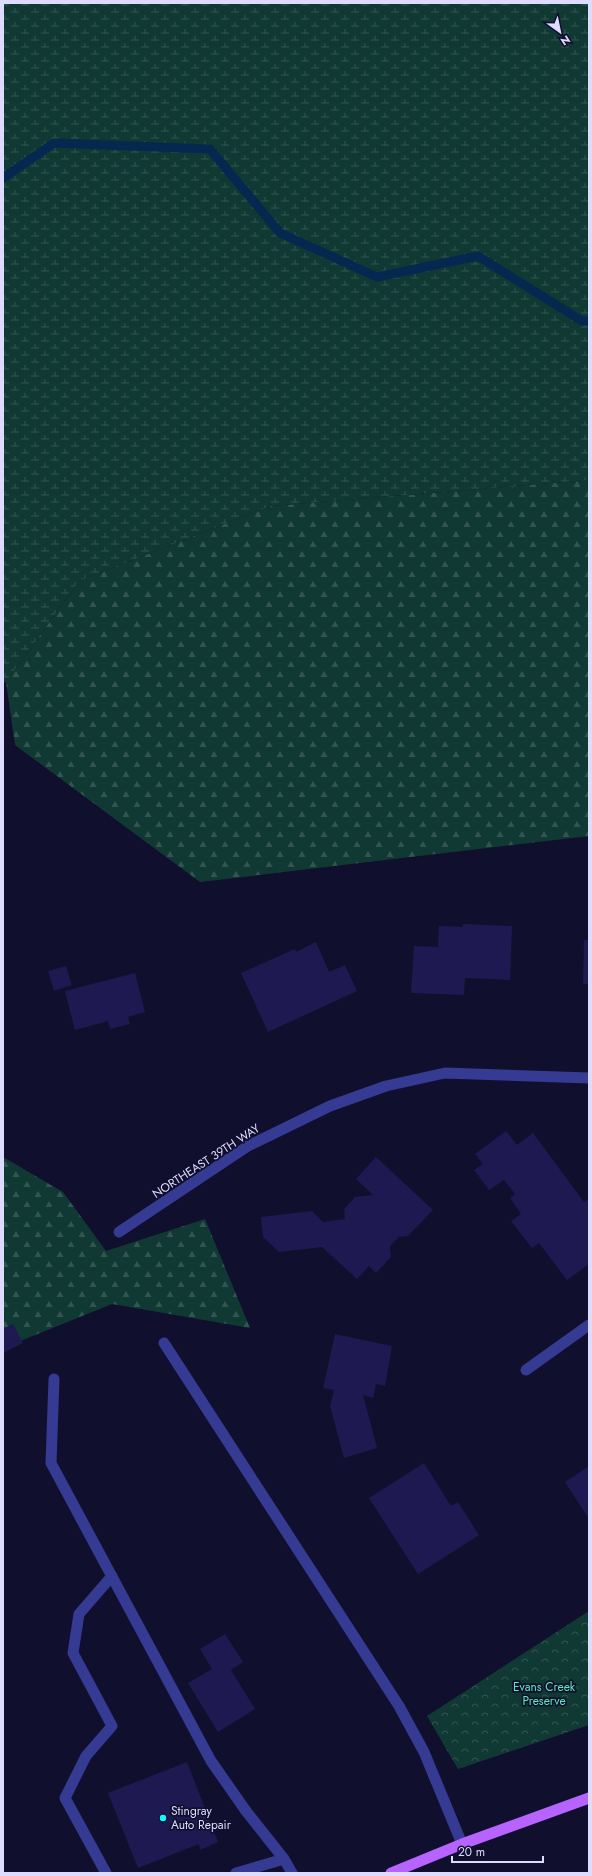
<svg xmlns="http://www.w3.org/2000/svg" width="592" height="1876" font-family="Jost,sans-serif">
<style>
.forest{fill:url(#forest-firs)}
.wetland{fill:url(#wetland-marsh)}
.park{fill:url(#park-crowns)}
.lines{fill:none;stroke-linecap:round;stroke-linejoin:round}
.stream{stroke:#052851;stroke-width:9}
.building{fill:#1f1951}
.service{stroke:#353a92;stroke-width:11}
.minor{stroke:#353a92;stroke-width:11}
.primary{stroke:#b763ff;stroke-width:11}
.poi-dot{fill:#08fdff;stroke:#110f2e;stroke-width:1.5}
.labels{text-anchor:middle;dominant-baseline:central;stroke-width:3.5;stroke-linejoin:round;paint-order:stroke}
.street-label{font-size:12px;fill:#dddcff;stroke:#110f2e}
.park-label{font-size:12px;fill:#5aedbb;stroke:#110f2e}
.poi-label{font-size:12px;fill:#dddcff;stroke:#110f2e;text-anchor:start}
</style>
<defs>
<pattern id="forest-firs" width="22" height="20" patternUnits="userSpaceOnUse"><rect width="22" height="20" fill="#113934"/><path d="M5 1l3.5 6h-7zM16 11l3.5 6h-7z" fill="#335552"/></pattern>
<pattern id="wetland-marsh" width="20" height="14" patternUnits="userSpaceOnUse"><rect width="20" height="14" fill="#113934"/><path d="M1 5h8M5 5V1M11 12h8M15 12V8" fill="none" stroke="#335552"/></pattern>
<pattern id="park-crowns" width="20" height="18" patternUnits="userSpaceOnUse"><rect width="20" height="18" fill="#113934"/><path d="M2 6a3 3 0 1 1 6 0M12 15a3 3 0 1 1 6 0" fill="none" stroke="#335552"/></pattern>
</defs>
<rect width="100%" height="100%" fill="#110f2e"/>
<!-- forest -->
<path class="forest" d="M 589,480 L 589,836 L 200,882 L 15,745 L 6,682 L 79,581 L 271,506 Z
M 3,1157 L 63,1192 L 106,1251 L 205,1219 L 250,1328 L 112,1304 L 3,1348 Z"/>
<!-- wetland -->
<path class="wetland" d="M 3,3 L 589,3 L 589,480 L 271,506 L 79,581 L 6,682 L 3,683 Z"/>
<!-- park -->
<path class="park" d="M 589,1611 L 589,1725 L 458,1769 L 427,1716 Z"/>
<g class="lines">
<!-- stream -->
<path class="stream" d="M 3,178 L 54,143 L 210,149 L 280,233 L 377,277 L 478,256 L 582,321 L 589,321"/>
</g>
<!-- building -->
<path class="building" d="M 463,924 L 512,926 L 510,980 L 465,978 L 464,995 L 411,993 L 414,946 L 438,947 L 439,926 L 463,927 Z
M 584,940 L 589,940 L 589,984 L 583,984 Z
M 316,942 L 329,972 L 345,965 L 357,991 L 268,1032 L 241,973 L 295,949 L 296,952 Z
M 66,966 L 72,985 L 54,991 L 48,971 Z
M 135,973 L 145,1012 L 128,1017 L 130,1024 L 110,1029 L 108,1021 L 75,1030 L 65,991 Z
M 506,1131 L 517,1145 L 533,1133 L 584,1202 L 589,1199 L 589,1264 L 567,1280 L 539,1243 L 532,1248 L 511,1221 L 521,1214 L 510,1198 L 515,1194 L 504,1180 L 489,1190 L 474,1170 L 483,1164 L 475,1154 Z
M 376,1157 L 433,1210 L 408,1236 L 399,1237 L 390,1246 L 391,1257 L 376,1273 L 369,1266 L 357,1279 L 322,1247 L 279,1252 L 263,1237 L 261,1217 L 312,1211 L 323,1222 L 345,1219 L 344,1209 L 355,1197 L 373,1195 L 356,1179 Z
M 13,1324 L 23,1343 L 3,1353 L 3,1329 Z
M 335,1334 L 392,1346 L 385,1386 L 376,1384 L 373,1398 L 363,1395 L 377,1448 L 344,1458 L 330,1406 L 334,1390 L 323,1388 Z
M 424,1463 L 451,1506 L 458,1502 L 479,1535 L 418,1574 L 369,1498 Z
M 589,1466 L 589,1519 L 565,1482 Z
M 225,1634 L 243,1662 L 231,1670 L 255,1709 L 218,1732 L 188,1683 L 212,1669 L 200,1649 Z
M 187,1762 L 218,1842 L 200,1850 L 199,1844 L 138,1868 L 108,1793 Z"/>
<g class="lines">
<!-- service -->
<path class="service" d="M 54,1379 L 51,1463 L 211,1761 L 246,1811 L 284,1859 L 292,1873
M 106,1873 L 65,1798 L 86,1756 L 112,1726 L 73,1653 L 79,1614 L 112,1576
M 236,1873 L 284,1859"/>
<!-- minor -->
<path class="minor" d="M 119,1232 L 248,1146 L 330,1106 L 386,1086 L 445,1073 L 589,1078
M 164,1343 L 399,1706 L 424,1752 L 462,1844
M 526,1370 L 589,1325"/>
<!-- primary -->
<path class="primary" d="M 391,1873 L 462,1844 L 589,1798"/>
</g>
<!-- markers -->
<circle class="poi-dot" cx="163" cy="1818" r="4"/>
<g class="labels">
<!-- street labels -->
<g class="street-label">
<text transform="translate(206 1161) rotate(-33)">NORTHEAST 39TH WAY</text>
</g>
<!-- park labels -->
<g class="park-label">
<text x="544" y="1687">Evans Creek<tspan x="544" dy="14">Preserve</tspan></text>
</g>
<!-- poi labels -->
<g class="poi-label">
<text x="171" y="1811">Stingray<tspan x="171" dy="14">Auto Repair</tspan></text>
</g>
</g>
<!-- border -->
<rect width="592" height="1876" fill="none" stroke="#dddcff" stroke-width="8"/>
<!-- north arrow -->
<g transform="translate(560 32) rotate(147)" stroke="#110f2e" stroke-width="3" paint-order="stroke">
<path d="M0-3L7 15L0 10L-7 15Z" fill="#dddcff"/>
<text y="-6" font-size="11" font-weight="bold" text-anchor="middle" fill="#dddcff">N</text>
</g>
<!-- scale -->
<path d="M452 1856v6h91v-6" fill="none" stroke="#dddcff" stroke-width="2"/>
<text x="458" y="1856" font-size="12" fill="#dddcff" stroke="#110f2e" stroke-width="3" paint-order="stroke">20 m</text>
</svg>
